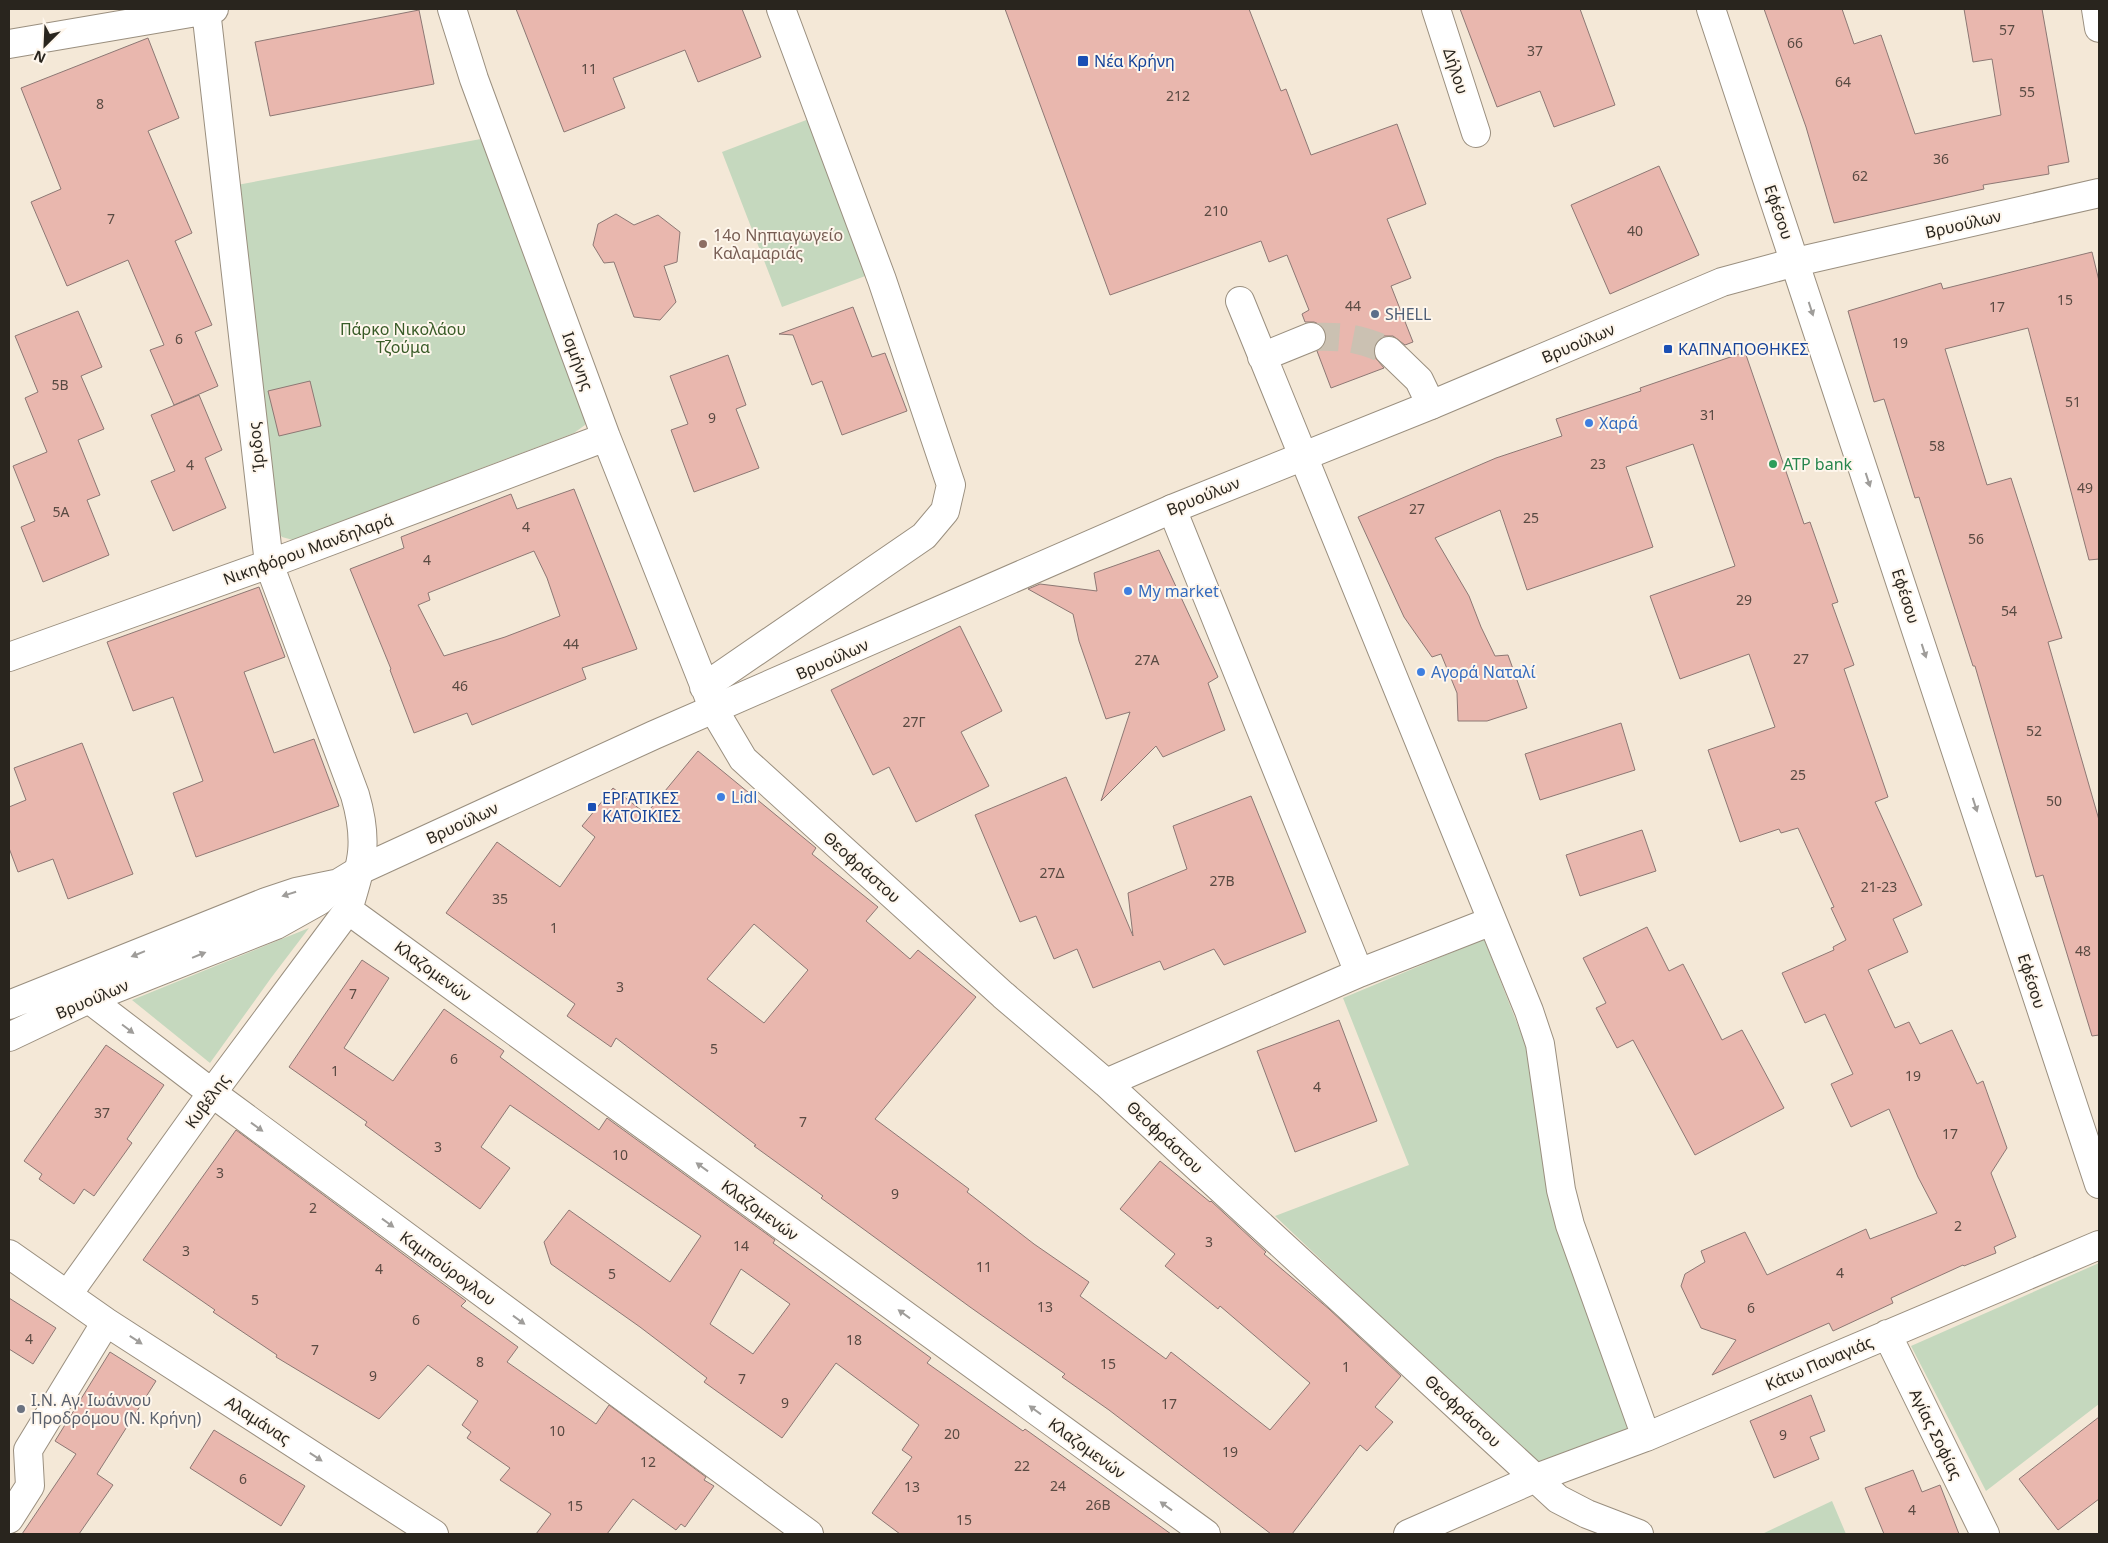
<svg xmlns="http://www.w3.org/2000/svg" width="2108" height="1543" font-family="'Noto Sans',sans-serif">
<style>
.green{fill:#c5d8be}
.building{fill:#e9b7ae;stroke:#8d7874;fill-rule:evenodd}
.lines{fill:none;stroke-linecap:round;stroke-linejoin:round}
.minor-tunnel{stroke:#cbc1b2;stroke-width:28;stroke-dasharray:28 14;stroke-linecap:butt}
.minor-casing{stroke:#9a8f7f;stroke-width:30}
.major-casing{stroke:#9a8f7f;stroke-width:30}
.minor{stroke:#fff;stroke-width:28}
.major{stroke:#fff;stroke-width:28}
.oneway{fill:#9f9d9a}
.transit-dot{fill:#1a4fb4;stroke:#fef6ec;stroke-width:2}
.education-dot{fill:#8d6e63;stroke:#fef6ec;stroke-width:2}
.service-dot{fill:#5c6f8a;stroke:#fef6ec;stroke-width:2}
.shop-dot{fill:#3f7fe0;stroke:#fef6ec;stroke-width:2}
.leisure-dot{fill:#2e9e5b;stroke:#fef6ec;stroke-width:2}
.worship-dot{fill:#6b7280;stroke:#fef6ec;stroke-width:2}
.labels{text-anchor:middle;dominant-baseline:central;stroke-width:4;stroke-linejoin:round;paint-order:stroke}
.number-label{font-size:14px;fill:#594a42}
.transit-label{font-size:16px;fill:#164399;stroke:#fef6ec;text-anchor:start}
.street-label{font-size:16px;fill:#29251e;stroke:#fef6ec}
.education-label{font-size:16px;fill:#785e54;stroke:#fef6ec;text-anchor:start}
.service-label{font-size:16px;fill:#4e5e75;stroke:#fef6ec;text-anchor:start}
.park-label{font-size:16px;fill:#385b27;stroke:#fef6ec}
.shop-label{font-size:16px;fill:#366cbe;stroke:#fef6ec;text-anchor:start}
.leisure-label{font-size:16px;fill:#27864d;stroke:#fef6ec;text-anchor:start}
.worship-label{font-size:16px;fill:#5b616d;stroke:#fef6ec;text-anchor:start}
</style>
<rect width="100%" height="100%" fill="#f4e8d7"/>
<!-- green -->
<path class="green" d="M 809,119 L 868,275 L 782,307 L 722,152 Z
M 486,138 L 589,415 L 585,425 L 574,433 L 293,540 L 282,537 L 275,528 L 237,185 Z
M 309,928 L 271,978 L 210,1063 L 132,1000 Z
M 1484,939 L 1526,1046 L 1556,1219 L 1633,1433 L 1540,1468 L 1275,1216 L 1409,1165 L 1343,998 Z
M 2099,1263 L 2099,1404 L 1986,1491 L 1911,1346 Z
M 1832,1501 L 1846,1534 L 1762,1534 Z"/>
<!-- building -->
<path class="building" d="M 516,9 L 742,9 L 761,57 L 698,82 L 685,50 L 613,78 L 625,108 L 564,132 Z
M 1005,9 L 1249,9 L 1281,91 L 1286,89 L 1311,155 L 1397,124 L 1426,204 L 1387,219 L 1411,278 L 1391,286 L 1413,342 L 1405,345 L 1393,336 L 1384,336 L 1377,341 L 1374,348 L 1374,356 L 1384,368 L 1331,388 L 1317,351 L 1323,347 L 1326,340 L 1325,331 L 1321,325 L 1314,322 L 1305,322 L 1302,314 L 1309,310 L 1287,255 L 1269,262 L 1261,241 L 1110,295 Z
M 1460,9 L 1580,9 L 1615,105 L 1554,127 L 1540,91 L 1497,107 Z
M 1764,9 L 1842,9 L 1854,44 L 1881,35 L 1915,134 L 2001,115 L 1992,59 L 1973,62 L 1964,9 L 2042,9 L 2069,162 L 2048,166 L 2049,174 L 1983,185 L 1984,189 L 1834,223 L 1806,127 Z
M 419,10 L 434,84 L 270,116 L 255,42 Z
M 148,38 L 179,118 L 148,131 L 192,233 L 175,241 L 212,325 L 195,332 L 218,386 L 174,405 L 150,350 L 164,345 L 128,260 L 67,286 L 31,202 L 61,189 L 21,88 Z
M 1659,166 L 1699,255 L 1610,294 L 1571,205 Z
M 616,214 L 634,225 L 658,215 L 680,232 L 677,262 L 664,266 L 676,302 L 660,320 L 634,317 L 614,262 L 604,263 L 593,245 L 598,224 Z
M 2092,252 L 2099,281 L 2099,559 L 2089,560 L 2028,328 L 1945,349 L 1987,485 L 2011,478 L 2062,638 L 2048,642 L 2099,820 L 2099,1035 L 2092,1036 L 2043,875 L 2036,877 L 1975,666 L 1973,666 L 1919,497 L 1915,498 L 1884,399 L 1874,402 L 1848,311 L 1941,283 L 1943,289 Z
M 853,307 L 872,357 L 885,353 L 907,411 L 842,435 L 822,381 L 812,385 L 793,335 L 779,334 Z
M 78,311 L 102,367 L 81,376 L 104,429 L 78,440 L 100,495 L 87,500 L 109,555 L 43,582 L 21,527 L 35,521 L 13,466 L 47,452 L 25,398 L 38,392 L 15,336 Z
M 1745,352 L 1804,524 L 1810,522 L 1838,602 L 1832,604 L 1854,665 L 1844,669 L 1888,797 L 1875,802 L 1922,905 L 1893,919 L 1908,952 L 1868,970 L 1895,1028 L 1909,1022 L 1920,1044 L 1952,1030 L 1977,1084 L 1983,1081 L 2007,1148 L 1991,1173 L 2016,1237 L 1994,1247 L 1996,1253 L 1964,1266 L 1963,1265 L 1891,1298 L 1893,1303 L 1833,1331 L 1829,1323 L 1712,1375 L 1736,1340 L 1701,1328 L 1681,1286 L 1685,1274 L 1705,1262 L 1701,1251 L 1745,1232 L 1767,1275 L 1866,1229 L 1870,1239 L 1937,1213 L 1918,1177 L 1889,1109 L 1851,1127 L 1831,1084 L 1853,1074 L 1825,1014 L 1805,1023 L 1782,973 L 1834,950 L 1833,947 L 1846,940 L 1831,908 L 1834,907 L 1798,828 L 1781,833 L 1779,829 L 1740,842 L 1708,750 L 1775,727 L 1749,654 L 1680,679 L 1650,596 L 1735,566 L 1693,444 L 1626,467 L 1653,547 L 1527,590 L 1500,510 L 1435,538 L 1469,596 L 1481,627 L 1495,656 L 1508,655 L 1527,708 L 1487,721 L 1458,721 L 1457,693 L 1441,654 L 1432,657 L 1404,617 L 1358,517 L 1496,458 L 1562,436 L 1556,419 L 1641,391 L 1640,388 Z
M 728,355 L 746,405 L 736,409 L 759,468 L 694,492 L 671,430 L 688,424 L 670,376 Z
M 310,381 L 321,426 L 279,436 L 268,391 Z
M 199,395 L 222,450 L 205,458 L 226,508 L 173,531 L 151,481 L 175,471 L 151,415 Z
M 574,489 L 637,649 L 582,668 L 586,679 L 472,725 L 467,713 L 414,733 L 390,670 L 391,669 L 350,569 L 404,548 L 401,537 L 511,494 L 517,509 ZM 534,551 L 547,578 L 560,616 L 505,637 L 444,656 L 418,605 L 430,600 L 428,593 Z
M 1159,550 L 1218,677 L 1208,683 L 1225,730 L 1163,757 L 1156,746 L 1101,801 L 1130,712 L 1106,719 L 1079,641 L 1073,614 L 1028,589 L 1040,584 L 1097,591 L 1094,573 Z
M 259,587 L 285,657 L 244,672 L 274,753 L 314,739 L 339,806 L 196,857 L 173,793 L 203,781 L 173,697 L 133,711 L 107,642 Z
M 960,626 L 1002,711 L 961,732 L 989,786 L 916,822 L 889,767 L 873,775 L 831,690 Z
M 1621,723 L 1635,770 L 1540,800 L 1525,754 Z
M 82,743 L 133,874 L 68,899 L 53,859 L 18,872 L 9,848 L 9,807 L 26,800 L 14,768 Z
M 698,751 L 816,848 L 812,854 L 878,907 L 866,921 L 910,959 L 918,950 L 976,997 L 875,1119 L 969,1189 L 967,1192 L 1034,1244 L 1089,1282 L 1080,1296 L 1166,1359 L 1171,1352 L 1270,1430 L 1310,1383 L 1220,1306 L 1218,1309 L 1165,1266 L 1175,1254 L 1120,1209 L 1160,1161 L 1210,1202 L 1211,1201 L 1266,1252 L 1264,1254 L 1329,1309 L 1401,1376 L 1375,1407 L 1393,1422 L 1367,1451 L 1360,1445 L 1292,1534 L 1271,1534 L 1109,1410 L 1062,1377 L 1065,1374 L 970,1307 L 821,1198 L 823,1196 L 754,1146 L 756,1145 L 616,1038 L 611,1047 L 567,1016 L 575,1004 L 446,913 L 497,842 L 560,887 L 595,837 L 582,826 L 613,788 L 646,814 ZM 754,924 L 808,970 L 764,1023 L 707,979 Z
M 1066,777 L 1133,936 L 1128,893 L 1187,869 L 1173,826 L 1251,796 L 1306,932 L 1224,965 L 1214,949 L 1164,970 L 1160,961 L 1093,988 L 1077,949 L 1054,959 L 1036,916 L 1020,922 L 975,815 Z
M 1642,830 L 1656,871 L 1580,896 L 1566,855 Z
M 1647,927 L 1669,971 L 1683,964 L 1722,1040 L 1742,1030 L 1784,1108 L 1695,1155 L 1633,1040 L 1617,1048 L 1596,1008 L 1606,1003 L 1583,958 Z
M 362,960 L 389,978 L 344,1048 L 393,1081 L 444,1009 L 504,1051 L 500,1057 L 599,1130 L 607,1118 L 611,1121 L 775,1240 L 773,1243 L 931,1358 L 927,1363 L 1023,1431 L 1025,1429 L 1171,1534 L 900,1534 L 872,1513 L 912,1457 L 902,1450 L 919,1425 L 836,1363 L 782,1438 L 704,1382 L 707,1378 L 640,1327 L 551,1264 L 544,1242 L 569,1210 L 670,1282 L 701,1236 L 510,1105 L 481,1147 L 510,1168 L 480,1209 L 365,1125 L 367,1122 L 289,1067 ZM 741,1269 L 790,1304 L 753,1354 L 710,1324 Z
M 1339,1020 L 1377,1121 L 1295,1152 L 1257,1051 Z
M 106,1045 L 164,1085 L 127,1139 L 132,1143 L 94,1196 L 84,1189 L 74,1204 L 39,1179 L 42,1174 L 24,1161 Z
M 236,1130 L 466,1301 L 461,1306 L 518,1347 L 507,1362 L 596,1424 L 609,1405 L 706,1477 L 704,1480 L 714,1486 L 685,1527 L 681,1524 L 676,1530 L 633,1499 L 607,1534 L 536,1534 L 551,1514 L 500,1480 L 510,1468 L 467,1438 L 471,1432 L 462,1425 L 478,1401 L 428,1365 L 379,1419 L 276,1357 L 277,1355 L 213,1312 L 215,1310 L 143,1260 Z
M 9,1298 L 56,1328 L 33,1364 L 9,1349 Z
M 110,1352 L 156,1381 L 97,1474 L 113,1485 L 79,1534 L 22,1534 L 76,1454 L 55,1441 Z
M 1811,1395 L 1825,1431 L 1810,1437 L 1819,1459 L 1774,1478 L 1750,1421 Z
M 2099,1417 L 2099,1499 L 2058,1530 L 2019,1479 Z
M 214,1430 L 305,1486 L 281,1526 L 190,1468 Z
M 1913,1470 L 1922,1492 L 1940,1485 L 1959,1534 L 1884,1534 L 1865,1488 Z"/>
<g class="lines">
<!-- minor-tunnel -->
<path class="minor-tunnel" d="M 1311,337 C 1345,336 1358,338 1389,351"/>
<defs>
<path id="minor" d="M 452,9 L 474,79 L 606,437 L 714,710 L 743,759 L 1003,995 L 1106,1083 L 1558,1499 L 1587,1514 L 1639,1534
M 1436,9 L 1476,133
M 1711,9 L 2099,1184
M 2096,9 L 2099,28
M 206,10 L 269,564 L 355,795 C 369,843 362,863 348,910 L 1206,1534
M 9,44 L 214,9
M 1240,301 L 1529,1011 L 1540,1044 L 1561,1190 L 1570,1225 L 1646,1437
M 1389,351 L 1419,380 L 1431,405
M 1262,357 L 1311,337
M 1172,509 L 1359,973 L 1492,921
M 9,657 L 269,564 L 606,437
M 704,687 L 924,536 L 945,511 L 951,485 L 882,280 L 781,9
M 89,999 L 212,1093 L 809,1534
M 1106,1083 L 1359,973
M 9,1254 L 106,1322 L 434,1534
M 68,1294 L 212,1093 L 348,910
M 1887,1334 L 1985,1534
M 9,1519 L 30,1486 L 28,1450 L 106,1322
M 1408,1534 L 1536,1478 L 1646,1437 L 2099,1245"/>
<path id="major" d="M 9,1005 L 266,902 L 296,892 L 335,884
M 9,1037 L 89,999 L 276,925 L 319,901 L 337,884 L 360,870 L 654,735 L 1172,509 L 1431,405 L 1722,282 L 1796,262 L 2099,193"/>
</defs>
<!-- minor casing -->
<use href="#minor" class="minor-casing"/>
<!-- major casing -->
<use href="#major" class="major-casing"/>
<!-- minor -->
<use href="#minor" class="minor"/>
<!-- major -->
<use href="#major" class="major"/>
</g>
<!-- one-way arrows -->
<defs><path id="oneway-solid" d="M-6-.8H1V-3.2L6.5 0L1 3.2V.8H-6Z" transform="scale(1.25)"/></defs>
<g class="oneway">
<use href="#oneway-solid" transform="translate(1811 309) rotate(72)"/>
<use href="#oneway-solid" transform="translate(1868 480) rotate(72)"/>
<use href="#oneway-solid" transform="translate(1924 651) rotate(72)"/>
<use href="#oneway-solid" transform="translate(1975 805) rotate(72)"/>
<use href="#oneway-solid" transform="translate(289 894) rotate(162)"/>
<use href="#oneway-solid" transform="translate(138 954) rotate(158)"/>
<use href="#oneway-solid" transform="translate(199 955) rotate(-22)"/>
<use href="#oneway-solid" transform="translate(128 1029) rotate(37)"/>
<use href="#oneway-solid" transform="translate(257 1127) rotate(36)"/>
<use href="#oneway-solid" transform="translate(702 1167) rotate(-144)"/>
<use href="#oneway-solid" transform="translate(388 1223) rotate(36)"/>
<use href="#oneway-solid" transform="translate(904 1314) rotate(-144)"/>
<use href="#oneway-solid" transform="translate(519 1320) rotate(36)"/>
<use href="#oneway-solid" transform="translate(136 1340) rotate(33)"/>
<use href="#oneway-solid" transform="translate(1035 1410) rotate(-144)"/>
<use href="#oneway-solid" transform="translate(316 1457) rotate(33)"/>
<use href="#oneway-solid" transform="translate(1166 1506) rotate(-144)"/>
</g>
<!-- markers -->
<g class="transit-dot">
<rect x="1077" y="55" width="12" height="12" rx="2.5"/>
<rect x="1663" y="344" width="10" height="10" rx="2.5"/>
<rect x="587" y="802" width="10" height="10" rx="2.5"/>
</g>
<circle class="education-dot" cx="703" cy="244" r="5"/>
<circle class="service-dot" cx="1375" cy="314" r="5"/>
<g class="shop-dot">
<circle cx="1589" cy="423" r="5"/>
<circle cx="1128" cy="591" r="5"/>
<circle cx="1421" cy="672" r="5"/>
<circle cx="721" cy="797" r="5"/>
</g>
<circle class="leisure-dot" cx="1773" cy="464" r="5"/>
<circle class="worship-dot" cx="21" cy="1409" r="5"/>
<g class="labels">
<!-- number labels -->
<g class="number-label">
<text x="2007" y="29">57</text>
<text x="1795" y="42">66</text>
<text x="1535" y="50">37</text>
<text x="589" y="68">11</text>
<text x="1843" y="81">64</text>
<text x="2027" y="91">55</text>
<text x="1178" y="95">212</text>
<text x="100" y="103">8</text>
<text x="1941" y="158">36</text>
<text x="1860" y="175">62</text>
<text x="1216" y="210">210</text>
<text x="111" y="218">7</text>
<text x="1635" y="230">40</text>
<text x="2065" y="299">15</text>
<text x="1353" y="305">44</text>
<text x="1997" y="306">17</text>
<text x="179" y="338">6</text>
<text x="1900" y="342">19</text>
<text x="60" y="384">5Β</text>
<text x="2073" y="401">51</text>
<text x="1708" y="414">31</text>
<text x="712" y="417">9</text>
<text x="1937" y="445">58</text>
<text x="1598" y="463">23</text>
<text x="190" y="464">4</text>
<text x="2085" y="487">49</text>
<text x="1417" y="508">27</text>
<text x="61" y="511">5Α</text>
<text x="1531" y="517">25</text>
<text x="526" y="526">4</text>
<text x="1976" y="538">56</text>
<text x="427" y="559">4</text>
<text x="1744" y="599">29</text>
<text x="2009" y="610">54</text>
<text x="571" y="643">44</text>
<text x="1801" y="658">27</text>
<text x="1147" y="659">27Α</text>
<text x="460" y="685">46</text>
<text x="914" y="721">27Γ</text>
<text x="2034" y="730">52</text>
<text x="1798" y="774">25</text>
<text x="2054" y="800">50</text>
<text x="1052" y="872">27Δ</text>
<text x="1222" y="880">27Β</text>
<text x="1879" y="886">21-23</text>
<text x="500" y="898">35</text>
<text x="554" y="927">1</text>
<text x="2083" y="950">48</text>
<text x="620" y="986">3</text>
<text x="353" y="993">7</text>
<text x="714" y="1048">5</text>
<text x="454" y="1058">6</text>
<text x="335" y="1070">1</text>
<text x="1913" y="1075">19</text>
<text x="1317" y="1086">4</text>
<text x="102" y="1112">37</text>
<text x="803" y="1121">7</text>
<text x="1950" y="1133">17</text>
<text x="438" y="1146">3</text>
<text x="620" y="1154">10</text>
<text x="220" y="1172">3</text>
<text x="895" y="1193">9</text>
<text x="313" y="1207">2</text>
<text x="1958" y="1225">2</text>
<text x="1209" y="1241">3</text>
<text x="741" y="1245">14</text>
<text x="186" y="1250">3</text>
<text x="984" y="1266">11</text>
<text x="379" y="1268">4</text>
<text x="1840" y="1272">4</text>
<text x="612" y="1273">5</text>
<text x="255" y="1299">5</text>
<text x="1045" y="1306">13</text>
<text x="1751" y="1307">6</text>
<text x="416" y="1319">6</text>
<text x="29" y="1338">4</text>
<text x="854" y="1339">18</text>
<text x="315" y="1349">7</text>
<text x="480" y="1361">8</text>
<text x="1108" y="1363">15</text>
<text x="1346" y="1366">1</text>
<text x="373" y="1375">9</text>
<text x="742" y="1378">7</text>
<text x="785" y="1402">9</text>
<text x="1169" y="1403">17</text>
<text x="557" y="1430">10</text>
<text x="952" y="1433">20</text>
<text x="1783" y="1434">9</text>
<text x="1230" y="1451">19</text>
<text x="648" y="1461">12</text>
<text x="1022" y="1465">22</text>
<text x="243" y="1478">6</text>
<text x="1058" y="1485">24</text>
<text x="912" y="1486">13</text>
<text x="1098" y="1504">26Β</text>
<text x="575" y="1505">15</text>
<text x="1912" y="1509">4</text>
<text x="964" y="1519">15</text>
</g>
<!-- transit labels -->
<g class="transit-label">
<text x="1094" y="61">Νέα Κρήνη</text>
<text x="1678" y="349">ΚΑΠΝΑΠΟΘΗΚΕΣ</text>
<text x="602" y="798">ΕΡΓΑΤΙΚΕΣ<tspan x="602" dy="18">ΚΑΤΟΙΚΙΕΣ</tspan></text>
</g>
<!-- street labels -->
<g class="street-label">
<text transform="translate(1456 71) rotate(72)">Δήλου</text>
<text transform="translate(1779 212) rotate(71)">Εφέσου</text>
<text transform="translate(1963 224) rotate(-13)">Βρυούλων</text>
<text transform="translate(1578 343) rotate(-23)">Βρυούλων</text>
<text transform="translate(578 361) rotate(70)">Ισμήνης</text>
<text transform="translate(256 447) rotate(-96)">Ίριδος</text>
<text transform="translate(1203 496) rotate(-22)">Βρυούλων</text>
<text transform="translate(308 549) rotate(-20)">Νικηφόρου Μανδηλαρά</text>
<text transform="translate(1906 596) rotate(72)">Εφέσου</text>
<text transform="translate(832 659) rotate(-24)">Βρυούλων</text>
<text transform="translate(462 823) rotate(-25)">Βρυούλων</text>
<text transform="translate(862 867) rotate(42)">Θεοφράστου</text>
<text transform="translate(433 971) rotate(36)">Κλαζομενών</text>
<text transform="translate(2032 981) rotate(72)">Εφέσου</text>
<text transform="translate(92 999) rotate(-23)">Βρυούλων</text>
<text transform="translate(207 1101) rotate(-54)">Κυβέλης</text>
<text transform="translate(1165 1137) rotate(43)">Θεοφράστου</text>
<text transform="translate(760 1210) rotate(36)">Κλαζομενών</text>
<text transform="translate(448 1268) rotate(36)">Καμπούρογλου</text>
<text transform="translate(1819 1363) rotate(-23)">Κάτω Παναγιάς</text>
<text transform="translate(1463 1411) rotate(43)">Θεοφράστου</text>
<text transform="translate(258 1420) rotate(33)">Αλαμάνας</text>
<text transform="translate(1936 1434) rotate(64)">Αγίας Σοφίας</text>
<text transform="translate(1087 1448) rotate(36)">Κλαζομενών</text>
</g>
<!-- education labels -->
<g class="education-label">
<text x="713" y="235">14ο Νηπιαγωγείο<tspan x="713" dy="18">Καλαμαριάς</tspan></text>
</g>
<!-- service labels -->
<g class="service-label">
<text x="1385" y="314">SHELL</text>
</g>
<!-- park labels -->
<g class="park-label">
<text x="403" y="329">Πάρκο Νικολάου<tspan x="403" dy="18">Τζούμα</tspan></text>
</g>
<!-- shop labels -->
<g class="shop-label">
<text x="1599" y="423">Χαρά</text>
<text x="1138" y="591">My market</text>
<text x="1431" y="672">Αγορά Ναταλί</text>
<text x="731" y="797">Lidl</text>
</g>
<!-- leisure labels -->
<g class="leisure-label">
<text x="1783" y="464">ATP bank</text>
</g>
<!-- worship labels -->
<g class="worship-label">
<text x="31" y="1400">Ι.Ν. Αγ. Ιωάννου<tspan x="31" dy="18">Προδρόμου (Ν. Κρήνη)</tspan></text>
</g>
</g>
<!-- border -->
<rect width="2108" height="1543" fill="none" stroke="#29251e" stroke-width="20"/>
<!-- north arrow -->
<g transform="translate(45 45) rotate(204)" stroke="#fef6ec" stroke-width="4" paint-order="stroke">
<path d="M0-4L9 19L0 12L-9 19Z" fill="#29251e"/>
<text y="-8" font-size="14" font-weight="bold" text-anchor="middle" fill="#29251e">N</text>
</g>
</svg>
